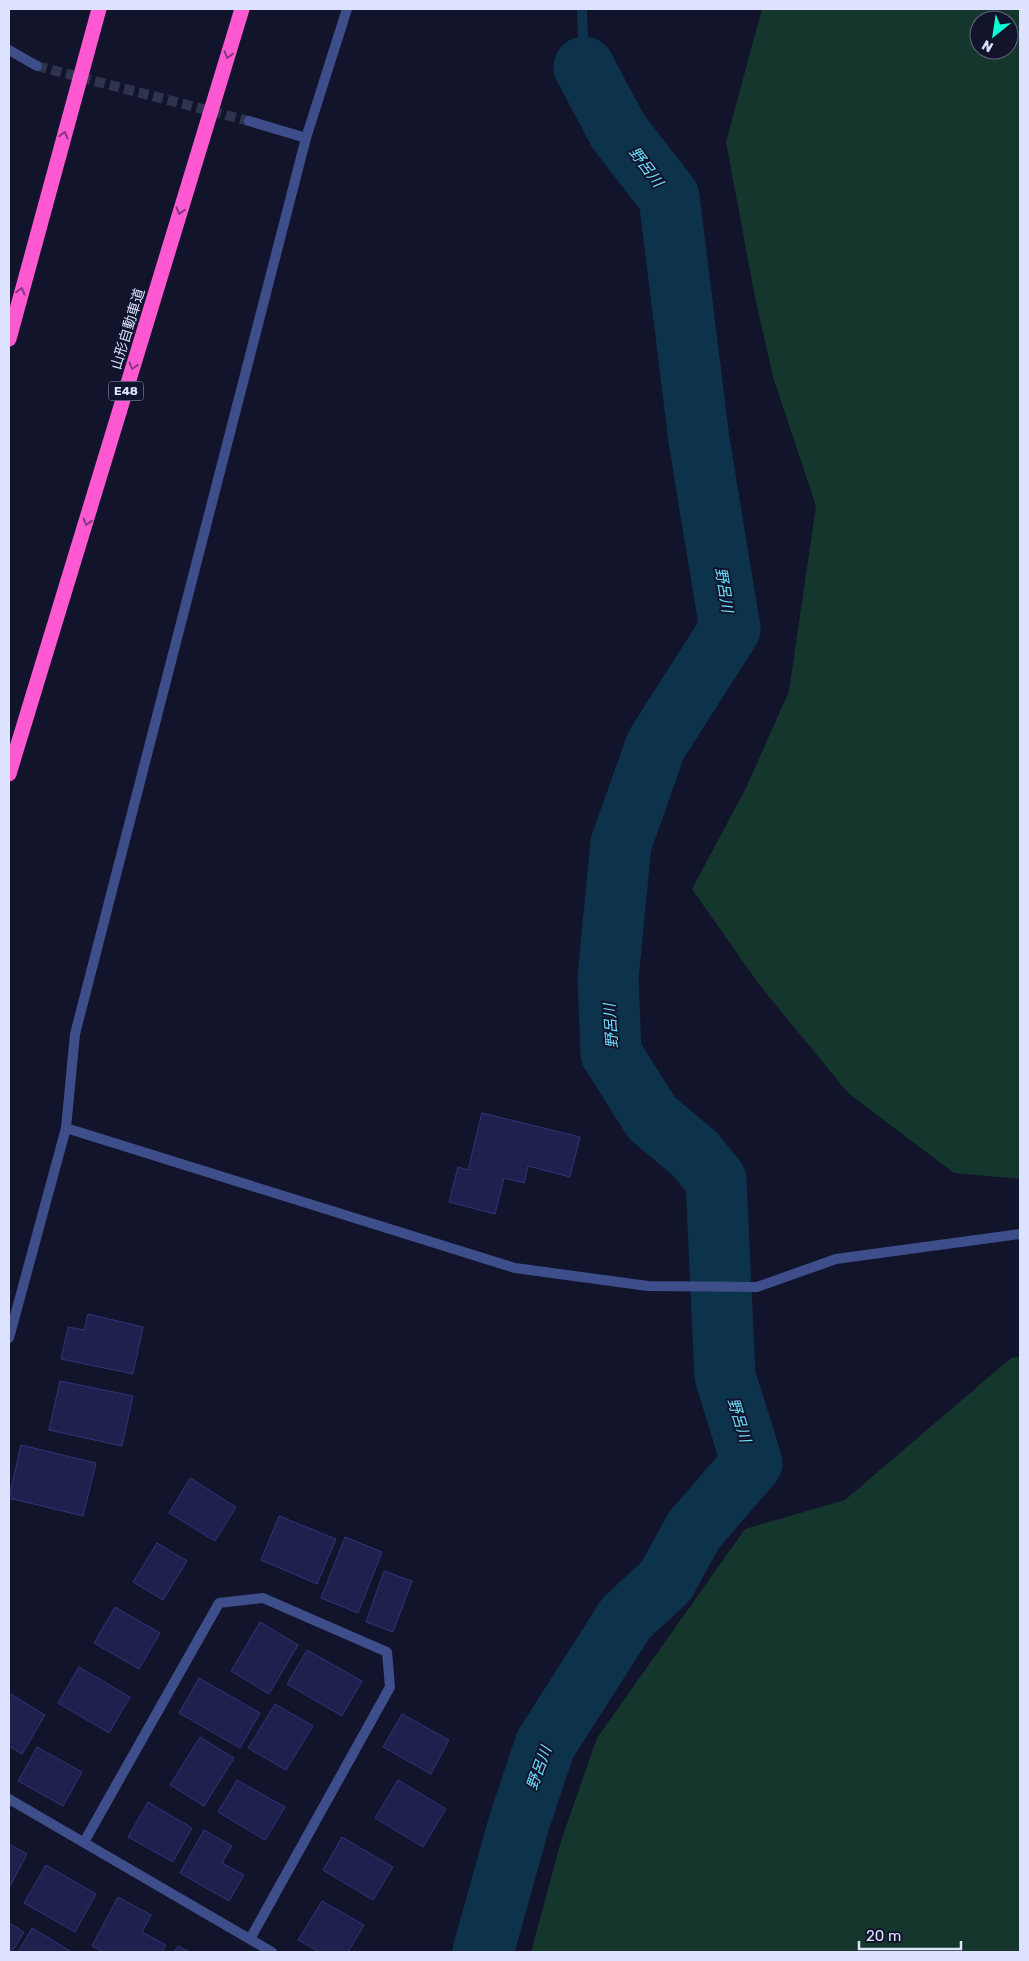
<svg xmlns="http://www.w3.org/2000/svg" width="1029" height="1961" font-family="Rubik,'Noto Sans JP',sans-serif">
<style>
.green{fill:#15362d;fill-rule:evenodd}
.lines{fill:none;stroke-linecap:round;stroke-linejoin:round}
.stream{stroke:#0c334b;stroke-width:10}
.river{stroke:#0c334b;stroke-width:61}
.building{fill:#1e204d;stroke:#303479}
.street-tunnel{stroke:#30334c;stroke-width:10;stroke-dasharray:10 5;stroke-linecap:butt}
.lane{stroke:#3d4e8b;stroke-width:10}
.street{stroke:#3d4e8b;stroke-width:10}
.highway{stroke:#fe59d2;stroke-width:15}
.oneway{stroke:#88367f}
.labels{text-anchor:middle;dominant-baseline:central;stroke-width:4;stroke-linejoin:round;paint-order:stroke}
.shield{fill:#12142c;stroke:#a0a4c0;stroke-width:1}
.shield-label{font-size:12px;font-weight:bold;fill:#dde2ff}
.street-label{font-size:14px;fill:#dde2ff;stroke:#12142c}
.water-label{font-size:15px;font-style:italic;fill:#6ce0fe;stroke:#12142c}
</style>
<rect width="100%" height="100%" fill="#12142c"/>
<!-- green -->
<path class="green" d="M 762,9 L 1020,9 L 1020,1179 L 954,1173 L 848,1093 L 758,983 L 692,889 L 746,788 L 789,691 L 816,506 L 773,377 L 755,297 L 726,142 ZM 979,20 L 1009,20 L 1009,50 L 979,50 Z
M 1020,1356 L 1020,1952 L 531,1952 L 561,1841 L 597,1738 L 745,1529 L 845,1500 L 1011,1358 Z"/>
<g class="lines">
<!-- stream -->
<path class="stream" d="M 582,9 L 584,67"/>
<!-- river -->
<path class="river" d="M 483,1952 L 519,1823 L 545,1745 L 626,1618 L 666,1581 L 694,1530 L 752,1463 L 725,1376 L 716,1180 L 695,1154 L 652,1118 L 611,1053 L 608,977 L 621,844 L 656,745 L 730,629 L 699,440 L 669,197 L 618,131 L 584,67"/>
</g>
<!-- building -->
<path class="building" d="M 482,1113 L 580,1137 L 570,1177 L 528,1166 L 524,1183 L 504,1178 L 495,1214 L 449,1202 L 458,1167 L 468,1170 Z
M 88,1314 L 143,1327 L 133,1374 L 61,1359 L 68,1327 L 84,1330 Z
M 60,1381 L 133,1396 L 122,1446 L 49,1430 Z
M 21,1445 L 96,1463 L 83,1516 L 9,1498 Z
M 190,1478 L 236,1507 L 215,1541 L 169,1513 Z
M 279,1516 L 336,1539 L 317,1584 L 261,1560 Z
M 345,1537 L 382,1552 L 358,1613 L 321,1598 Z
M 157,1543 L 187,1561 L 163,1600 L 133,1582 Z
M 384,1571 L 412,1581 L 393,1632 L 366,1622 Z
M 115,1607 L 160,1633 L 139,1669 L 94,1643 Z
M 260,1622 L 298,1645 L 269,1694 L 231,1671 Z
M 307,1650 L 362,1681 L 342,1716 L 287,1684 Z
M 79,1667 L 130,1697 L 109,1733 L 58,1703 Z
M 199,1678 L 260,1713 L 240,1748 L 179,1713 Z
M 9,1693 L 45,1715 L 22,1754 L 9,1746 Z
M 275,1704 L 313,1726 L 286,1770 L 248,1748 Z
M 402,1714 L 449,1740 L 431,1774 L 383,1747 Z
M 200,1737 L 234,1758 L 204,1806 L 170,1785 Z
M 37,1747 L 82,1772 L 63,1806 L 18,1781 Z
M 237,1780 L 285,1807 L 265,1840 L 218,1812 Z
M 398,1780 L 446,1809 L 423,1847 L 375,1818 Z
M 148,1802 L 192,1828 L 173,1862 L 128,1837 Z
M 204,1830 L 232,1846 L 222,1863 L 244,1875 L 229,1901 L 180,1873 Z
M 342,1837 L 393,1867 L 373,1900 L 323,1870 Z
M 9,1844 L 27,1854 L 9,1888 Z
M 46,1865 L 96,1894 L 75,1932 L 24,1903 Z
M 118,1897 L 151,1915 L 142,1932 L 166,1945 L 162,1952 L 103,1952 L 92,1946 Z
M 322,1901 L 364,1925 L 348,1952 L 319,1952 L 298,1940 Z
M 9,1923 L 24,1932 L 12,1952 L 9,1952 Z
M 32,1928 L 72,1952 L 18,1952 Z
M 178,1946 L 190,1952 L 174,1952 Z"/>
<g class="lines">
<!-- street-tunnel -->
<path class="street-tunnel" d="M 37,66 L 249,121"/>
<!-- lane -->
<path class="lane" d="M 9,1338 L 66,1128 L 75,1034 L 306,138 L 347,9
M 9,1799 L 272,1952
M 84,1842 L 219,1603 L 263,1598 L 387,1652 L 390,1687 L 250,1939"/>
<!-- street -->
<path class="street" d="M 9,50 L 37,66
M 249,121 L 306,138
M 66,1128 L 515,1268 L 648,1286 L 757,1287 L 836,1259 L 1020,1234"/>
<!-- highway -->
<path class="highway" d="M 9,339 L 99,9
M 9,774 L 242,9"/>
</g>
<!-- one-way arrows -->
<defs><path id="oneway-chevron" d="M-2-3.5L2.5 0L-2 3.5" fill="none" stroke-width="1.6" stroke-linecap="round" stroke-linejoin="round" transform="scale(1.25)"/></defs>
<g class="oneway">
<use href="#oneway-chevron" transform="translate(228 55) rotate(107)"/>
<use href="#oneway-chevron" transform="translate(64 135) rotate(-75)"/>
<use href="#oneway-chevron" transform="translate(180 211) rotate(107)"/>
<use href="#oneway-chevron" transform="translate(21 291) rotate(-75)"/>
<use href="#oneway-chevron" transform="translate(133 366) rotate(107)"/>
<use href="#oneway-chevron" transform="translate(87 522) rotate(107)"/>
</g>
<g class="labels">
<!-- shield labels -->
<rect class="shield" x="108.5" y="381.5" width="35" height="19" rx="4"/>
<g class="shield-label">
<text x="126" y="391">E48</text>
</g>
<!-- street labels -->
<g class="street-label">
<text transform="translate(128 329) rotate(-73)">山形自動車道</text>
</g>
<!-- water labels -->
<g class="water-label">
<text transform="translate(646 167) rotate(53)">野呂川</text>
<text transform="translate(724 590) rotate(81)">野呂川</text>
<text transform="translate(611 1026) rotate(-94)">野呂川</text>
<text transform="translate(739 1420) rotate(73)">野呂川</text>
<text transform="translate(539 1768) rotate(-70)">野呂川</text>
</g>
</g>
<!-- border -->
<rect width="1029" height="1961" fill="none" stroke="#dde2ff" stroke-width="20"/>
<!-- north arrow -->
<g transform="translate(994 35) rotate(210)"><circle r="24" fill="#12142c" stroke="#636680"/>
<path d="M0-4L9 19L0 12L-9 19Z" fill="#0bfdd7"/>
<text y="-8" font-size="14" font-weight="bold" text-anchor="middle" fill="#dde2ff">N</text>
</g>
<!-- scale -->
<path d="M859 1941v8h102v-8" fill="none" stroke="#dde2ff" stroke-width="2.5"/>
<text x="866" y="1941" font-size="15" fill="#dde2ff" stroke="#12142c" stroke-width="4" paint-order="stroke">20 m</text>
</svg>
